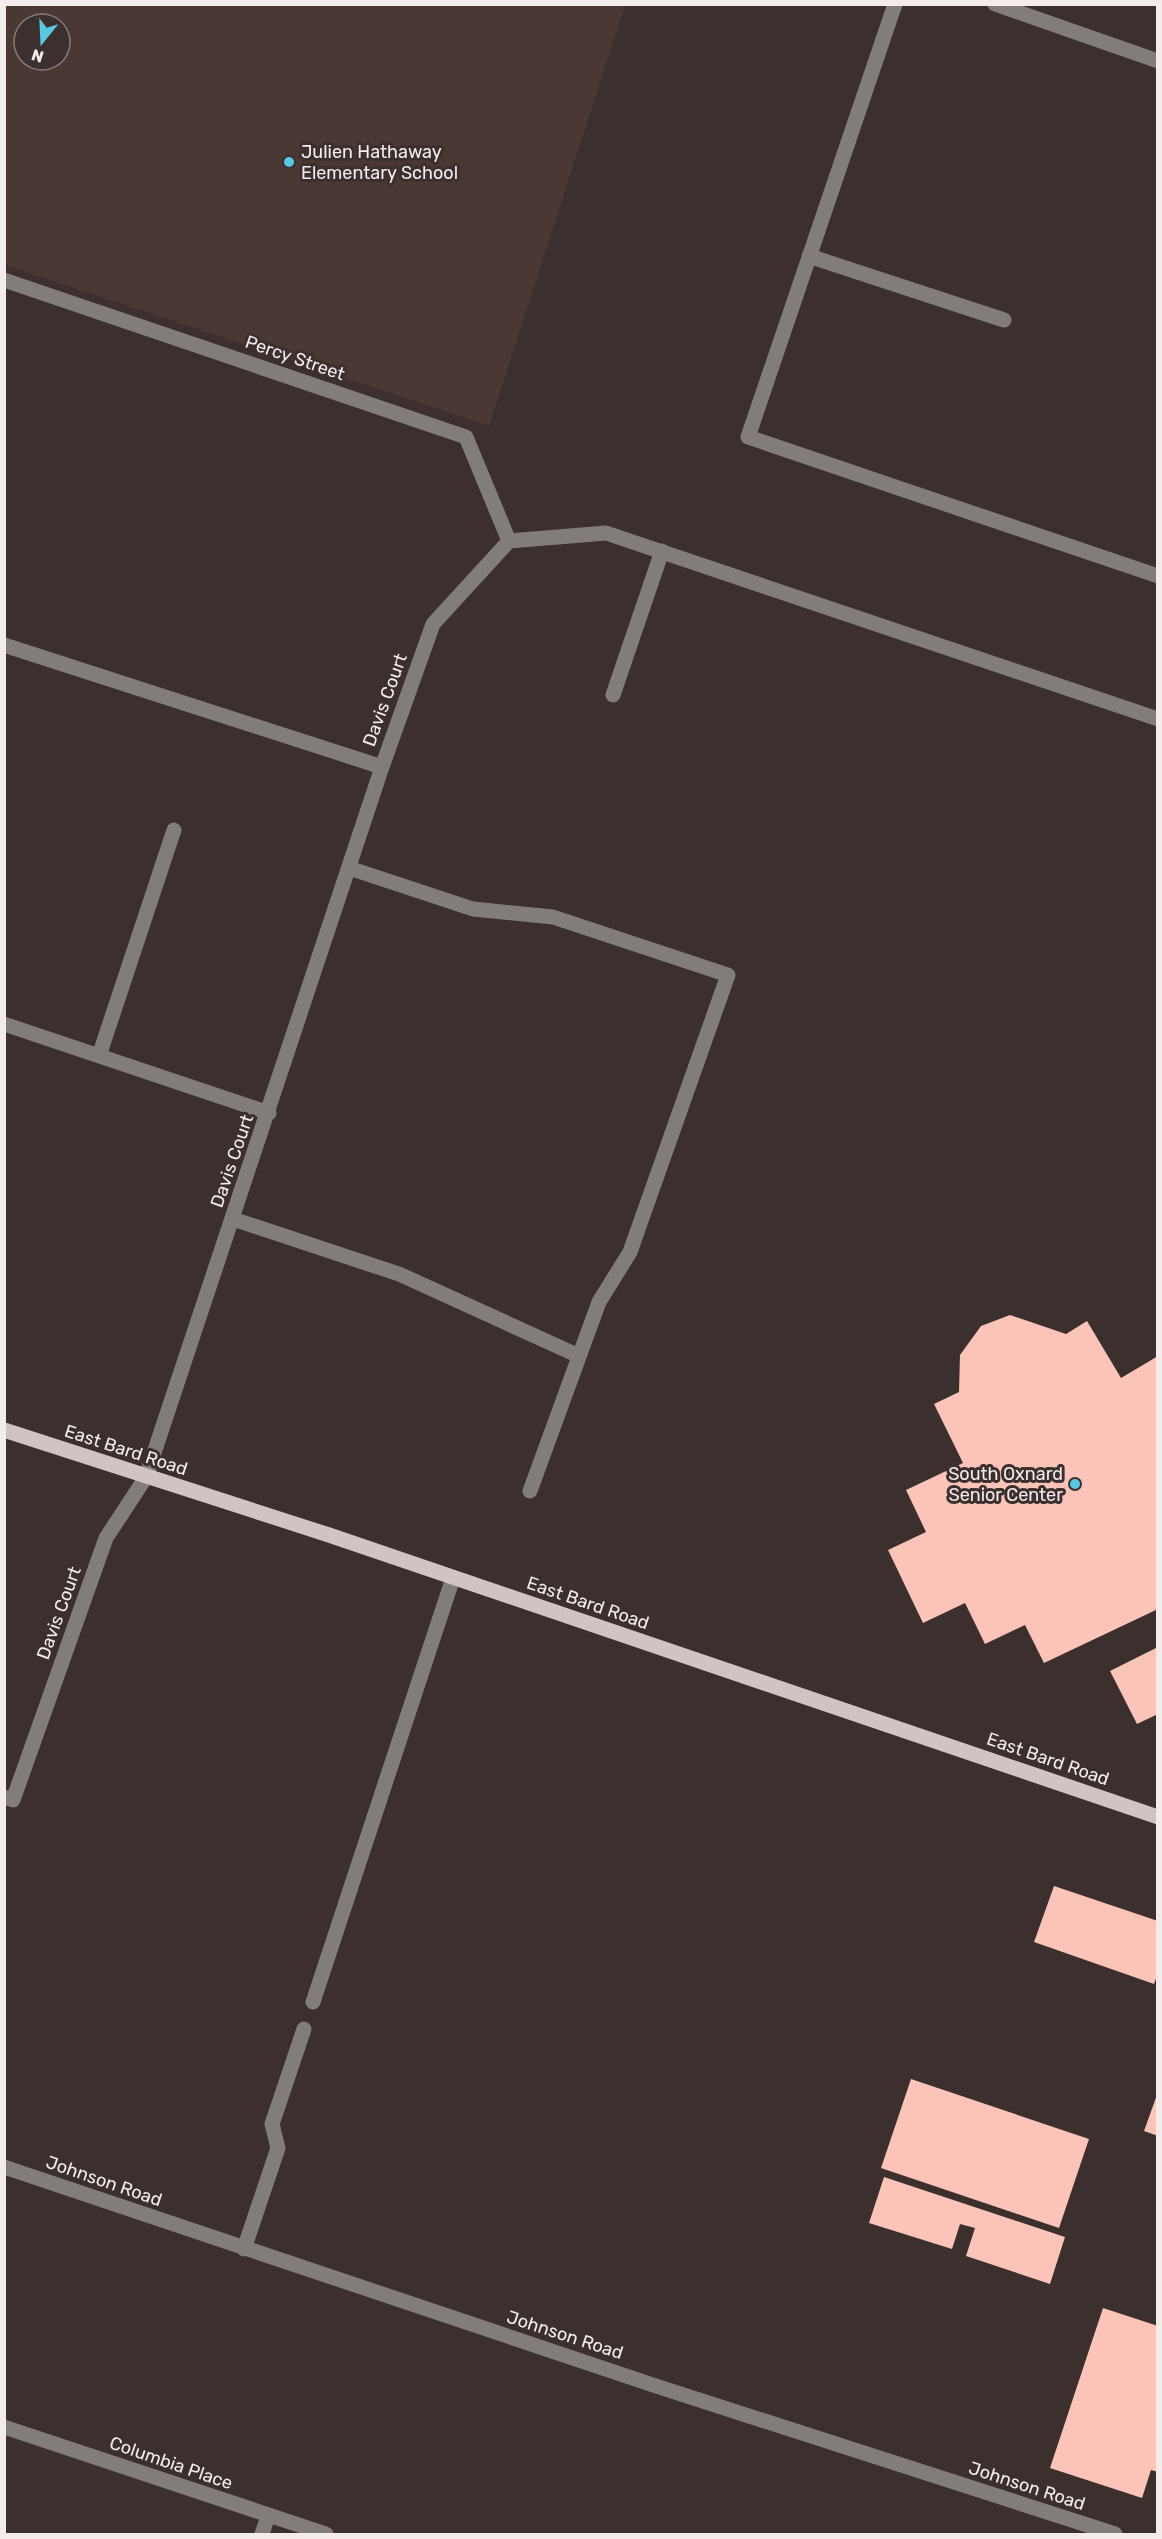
<svg xmlns="http://www.w3.org/2000/svg" width="1162" height="2539" font-family="Rubik,sans-serif">
<style>
.built{fill:#4a3835;fill-rule:evenodd}
.building{fill:#fcc3b8}
.lines{fill:none;stroke-linecap:round;stroke-linejoin:round}
.minor{stroke:#827c7a;stroke-width:15}
.major{stroke:#d0c4c2;stroke-width:15}
.poi-dot{fill:#57c9e2;stroke:#3b302e;stroke-width:2}
.labels{text-anchor:middle;dominant-baseline:central;stroke-width:6;stroke-linejoin:round;paint-order:stroke}
.poi-label{font-size:18px;fill:#f3ecea;stroke:#3b302e;text-anchor:start}
.street-label{font-size:18px;fill:#f3ecea;stroke:#3b302e}
</style>
<rect width="100%" height="100%" fill="#3b302e"/>
<!-- built -->
<path class="built" d="M 5,4 L 625,5 L 489,426 L 5,265 ZM 24,24 L 60,24 L 60,60 L 24,60 Z"/>
<!-- building -->
<path class="building" d="M 1010,1315 L 1066,1334 L 1087,1321 L 1121,1378 L 1158,1356 L 1158,1609 L 1044,1663 L 1025,1625 L 985,1644 L 965,1603 L 923,1623 L 888,1550 L 926,1532 L 906,1490 L 963,1463 L 934,1404 L 959,1392 L 960,1355 L 981,1326 Z
M 1158,1647 L 1158,1714 L 1137,1724 L 1110,1671 Z
M 1054,1886 L 1158,1921 L 1158,1973 L 1154,1984 L 1034,1942 Z
M 911,2079 L 1089,2139 L 1059,2228 L 881,2168 Z
M 1158,2092 L 1158,2136 L 1144,2131 Z
M 884,2177 L 1065,2237 L 1050,2284 L 966,2256 L 975,2228 L 960,2224 L 952,2249 L 869,2223 Z
M 1103,2308 L 1158,2326 L 1158,2472 L 1151,2470 L 1142,2498 L 1050,2468 Z"/>
<g class="lines">
<!-- minor -->
<path class="minor" d="M 895,4 L 748,437 L 1158,576
M 995,4 L 1158,61
M 809,256 L 1004,320
M 4,280 L 466,437 L 509,541
M 509,541 L 606,533 L 1158,719
M 4,645 L 382,767
M 613,695 L 662,551
M 349,868 L 473,909 L 553,917 L 728,975 L 630,1252 L 599,1302 L 530,1491
M 4,1024 L 269,1113
M 99,1056 L 174,830
M 233,1219 L 399,1274 L 579,1356
M 4,1797 L 13,1800 L 106,1538 L 146,1477 L 382,767 L 433,624 L 509,541
M 313,2002 L 453,1578
M 4,2167 L 656,2386 L 1115,2534
M 244,2249 L 278,2148 L 272,2124 L 304,2029
M 4,2427 L 326,2534
M 262,2534 L 268,2516"/>
<!-- major -->
<path class="major" d="M 4,1430 L 329,1535 L 1158,1817"/>
</g>
<!-- markers -->
<g class="poi-dot">
<circle cx="289" cy="162" r="6"/>
<circle cx="1075" cy="1484" r="6"/>
</g>
<g class="labels">
<!-- poi labels -->
<g class="poi-label">
<text x="301" y="152">Julien Hathaway<tspan x="301" dy="21">Elementary School</tspan></text>
<text x="1063" y="1474" text-anchor="end">South Oxnard<tspan x="1063" dy="21">Senior Center</tspan></text>
</g>
<!-- street labels -->
<g class="street-label">
<text transform="translate(295 358) rotate(19)">Percy Street</text>
<text transform="translate(385 700) rotate(-70)">Davis Court</text>
<text transform="translate(232 1161) rotate(-71)">Davis Court</text>
<text transform="translate(126 1450) rotate(18)">East Bard Road</text>
<text transform="translate(588 1603) rotate(19)">East Bard Road</text>
<text transform="translate(59 1613) rotate(-70)">Davis Court</text>
<text transform="translate(1048 1759) rotate(19)">East Bard Road</text>
<text transform="translate(104 2181) rotate(19)">Johnson Road</text>
<text transform="translate(565 2335) rotate(18)">Johnson Road</text>
<text transform="translate(171 2463) rotate(19)">Columbia Place</text>
<text transform="translate(1027 2486) rotate(18)">Johnson Road</text>
</g>
</g>
<!-- border -->
<rect width="1162" height="2539" fill="none" stroke="#f3ecea" stroke-width="12"/>
<!-- north arrow -->
<g transform="translate(42 42) rotate(198)"><circle r="28" fill="#3b302e" stroke="#857b79" stroke-width="1.5"/>
<path d="M0-4.5L10 22L0 15L-10 22Z" fill="#57c9e2"/>
<text y="-9" font-size="16" font-weight="bold" text-anchor="middle" fill="#f3ecea">N</text>
</g>
</svg>
